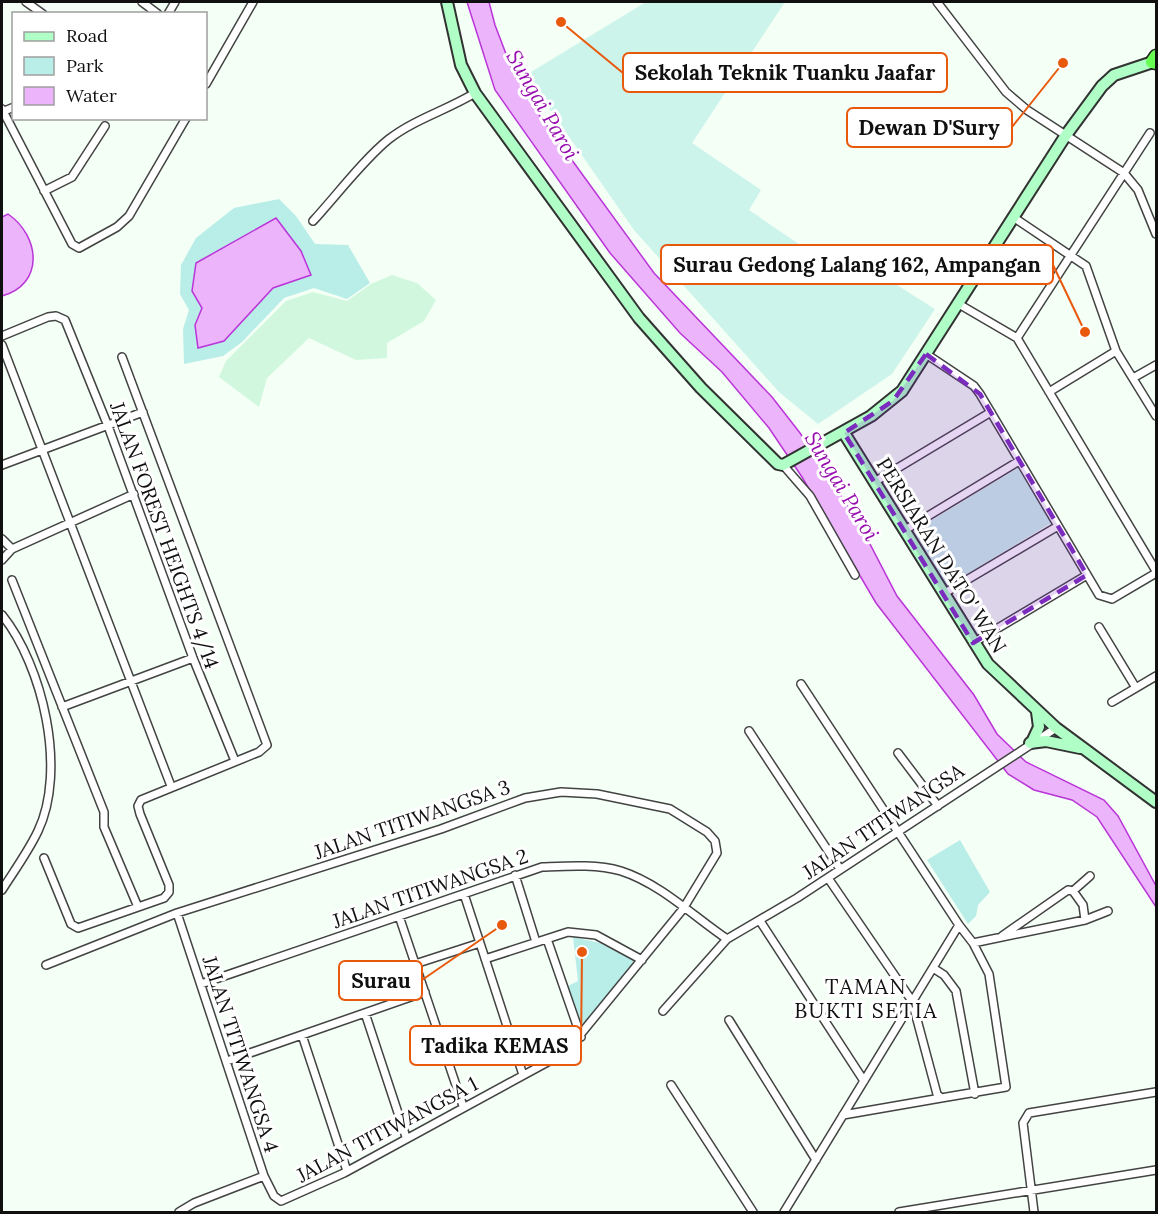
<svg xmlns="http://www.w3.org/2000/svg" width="1158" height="1214" font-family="Lora,serif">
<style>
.farmland{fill:#d1f8de}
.green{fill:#b9eee8}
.pitch{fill:#ccf4eb}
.water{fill:#ecb4fb;stroke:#ba35d8;stroke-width:1.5}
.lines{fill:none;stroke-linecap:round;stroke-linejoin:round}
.street-casing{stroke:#434343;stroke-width:10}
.secondary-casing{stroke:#323232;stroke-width:14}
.highway-casing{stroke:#212121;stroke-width:15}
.street{stroke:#fff;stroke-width:7}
.secondary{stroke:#afffc7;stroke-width:10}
.highway{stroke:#67ff52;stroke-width:12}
.marked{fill:#7b2cbf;fill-opacity:0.2;stroke:#7b2cbf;stroke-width:4.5;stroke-dasharray:12 8;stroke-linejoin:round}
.labels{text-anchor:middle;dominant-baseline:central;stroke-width:6;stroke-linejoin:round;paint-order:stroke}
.street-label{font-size:20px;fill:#101010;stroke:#fff}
.water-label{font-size:21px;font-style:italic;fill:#970eae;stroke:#fff}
.neighbourhood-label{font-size:21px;letter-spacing:1.5px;fill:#101010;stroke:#fff}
.leader{fill:none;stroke:#e8590c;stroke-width:2}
.callout-dot{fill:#e8590c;stroke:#fff;stroke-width:2}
.callout{fill:#fff;stroke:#e8590c;stroke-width:2}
.callout-label{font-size:21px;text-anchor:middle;font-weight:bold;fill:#101010}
</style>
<rect width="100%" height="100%" fill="#f4fff6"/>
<!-- farmland -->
<path class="farmland" d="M 392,275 L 417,283 L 436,300 L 424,321 L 387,343 L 387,358 L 356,360 L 309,338 L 267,378 L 259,407 L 219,377 L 226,361 L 286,301 L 313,292 L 347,301 L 371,284 Z"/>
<!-- green -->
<path class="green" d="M 279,199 L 296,216 L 315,244 L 348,245 L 370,283 L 347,299 L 314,288 L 284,298 L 242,342 L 223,356 L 184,364 L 183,329 L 189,310 L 180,294 L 181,265 L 196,238 L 234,208 Z
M 960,840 L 990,892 L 978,905 L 976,916 L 968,924 L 927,860 Z
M 573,937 L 600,943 L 635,961 L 583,1027 L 568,986 L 578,981 Z"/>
<!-- pitch -->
<path class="pitch" d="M 646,2 L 785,2 L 692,143 L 761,190 L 749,210 L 803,247 L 841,250 L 935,309 L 892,374 L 818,424 L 779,392 L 634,230 L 526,75 Z
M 1018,468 L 1051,523 L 947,586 L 914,531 Z"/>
<!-- water -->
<path class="water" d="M 467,2 L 489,2 L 495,25 L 511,67 L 537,112 L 654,273 L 772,397 L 800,433 L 859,523 L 897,596 L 974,695 L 997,734 L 1026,762 L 1104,800 L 1118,816 L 1156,886 L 1156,907 L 1097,817 L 1072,800 L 1034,790 L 1008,774 L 876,603 L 802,477 L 769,428 L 722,372 L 680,333 L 610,253 L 495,90 Z
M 8,214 C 40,236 45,284 2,296 L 2,217 Z
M 276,218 L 301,251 L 311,275 L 273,288 L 224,341 L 198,348 L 195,325 L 202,308 L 192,291 L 196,263 Z"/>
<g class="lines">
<defs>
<path id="street" d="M 26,2 L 43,14
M 142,2 L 158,14
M 937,2 L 1006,92 L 1027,110 L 1124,173 L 1138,190 L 1156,234
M 168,14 L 175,2
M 206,84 L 253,2
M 2,109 L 72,244 L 79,248 L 117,227 L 129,216 L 186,118
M 2,112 L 14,107
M 44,191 L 72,177 L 105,126
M 1013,217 L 1086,266 L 1116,351 L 1156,416
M 313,221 C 336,196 364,159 389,139 C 415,119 447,110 475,93
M 957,303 L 1017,338 L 1156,571
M 2,336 L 48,317 L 56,316 L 65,320 L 108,426 L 193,658 L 235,761
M 1017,338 L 1150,133
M 2,345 L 171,786
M 926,354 L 974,386 L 980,394 L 1099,595 L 1112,599 L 1156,573
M 1133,378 L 1156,365
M 1049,392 L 1116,351
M 2,465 L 143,412
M 783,465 L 810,496 L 855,575
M 876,481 L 991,412
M 905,530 L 1019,461
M 2,539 L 12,549
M 2,560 L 12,549 L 134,494
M 12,580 L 104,812 L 104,827 L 138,907
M 943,594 L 1058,526
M 2,615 C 43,666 67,770 38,831 C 28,852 14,871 2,890
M 1099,627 L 1136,688
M 973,643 L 1087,575
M 801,684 L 959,925 L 973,943 L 989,974 L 1006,1087 L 941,1098 L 937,1094 L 912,1001 L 828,878
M 1112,702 L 1156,676
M 62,707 L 193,658
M 749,731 L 840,869
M 898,753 L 938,806
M 44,858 L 71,924 L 78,928 L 164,898 L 169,892 L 169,885 L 140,814 L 138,806 L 141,800 L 259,752 L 267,745 L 122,357
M 515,875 L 536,942
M 1073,891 L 1090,876
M 464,894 L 523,1075
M 399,916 L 463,1106
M 1085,920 L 1108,911
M 760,921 L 864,1081
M 547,939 L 581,1037
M 973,943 L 1085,920 L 1083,905 L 1073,891 L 1068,890 L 1002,936
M 485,959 L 568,932 L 596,935 L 642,960
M 415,964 L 480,943
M 46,965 L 177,913 L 441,829 L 525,798 L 561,792 L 597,794 L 670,809 L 707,832 L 715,841 L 717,853 L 683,909 L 566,1052 L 344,1173 L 281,1201 L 274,1196 L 264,1176 L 177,913
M 933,968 L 944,975 L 956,991 L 975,1094
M 201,984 L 542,867 C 568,866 596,864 621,871 C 661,884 693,916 727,939
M 663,1011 L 727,939 L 797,898 L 1056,728
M 365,1013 L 406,1137
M 729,1020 L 816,1160
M 302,1035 L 347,1171
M 227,1061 L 425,992
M 671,1085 L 753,1212
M 843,1115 L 941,1098
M 179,1212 L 194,1203 L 264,1176
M 784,1212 L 959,925
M 899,1212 L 1156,1170
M 1034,1212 L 1023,1123 L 1029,1113 L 1156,1092"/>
<path id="secondary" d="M 447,2 L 461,65 L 475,93 L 639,318 L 701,388 L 778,464 L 783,465 L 871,416 L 902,391 L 1066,135 L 1102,86 L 1114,75 L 1156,61
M 844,433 L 988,664 L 1056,728 L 1156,802
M 1032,742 L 1039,727 L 1037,712
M 1030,743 L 1046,741 L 1080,748"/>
<path id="highway" d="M 1156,56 L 1152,62 L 1156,63"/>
</defs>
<!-- street casing -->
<use href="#street" class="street-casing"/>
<!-- secondary casing -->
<use href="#secondary" class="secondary-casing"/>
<!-- highway casing -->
<use href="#highway" class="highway-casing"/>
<!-- street -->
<use href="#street" class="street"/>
<!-- secondary -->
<use href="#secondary" class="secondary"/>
<!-- highway -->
<use href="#highway" class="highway"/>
</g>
<!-- marked area -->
<path class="marked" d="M 926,354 L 980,394 L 1087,575 L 973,643 L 844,433 L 893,401 Z"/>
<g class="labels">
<!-- street labels -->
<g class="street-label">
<text transform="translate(165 535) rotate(70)">JALAN FOREST HEIGHTS 4/14</text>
<text transform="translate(942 555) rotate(58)">PERSIARAN DATO' WAN</text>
<text transform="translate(412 819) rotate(-19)">JALAN TITIWANGSA 3</text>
<text transform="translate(883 821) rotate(-34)">JALAN TITIWANGSA</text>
<text transform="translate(430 888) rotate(-19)">JALAN TITIWANGSA 2</text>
<text transform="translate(241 1054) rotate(72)">JALAN TITIWANGSA 4</text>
<text transform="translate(387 1129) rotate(-28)">JALAN TITIWANGSA 1</text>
</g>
<!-- water labels -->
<g class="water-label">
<text transform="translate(543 105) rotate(60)">Sungai Paroi</text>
<text transform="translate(842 486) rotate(59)">Sungai Paroi</text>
</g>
<!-- neighbourhood labels -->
<g class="neighbourhood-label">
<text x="866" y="986">TAMAN<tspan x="866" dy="24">BUKTI SETIA</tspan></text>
</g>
</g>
<!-- callouts -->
<path class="leader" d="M561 22L623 73M1063 63L1012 127M1085 332L1053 265M502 925L422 980M582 952L581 1046"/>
<g class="callout-dot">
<circle cx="561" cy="22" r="6"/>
<circle cx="1063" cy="63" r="6"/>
<circle cx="1085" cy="332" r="6"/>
<circle cx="502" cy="925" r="6"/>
<circle cx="582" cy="952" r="6"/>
</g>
<g class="callout">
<rect x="623" y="53" width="324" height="39" rx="6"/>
<rect x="847" y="108" width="165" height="39" rx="6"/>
<rect x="661" y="245" width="392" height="39" rx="6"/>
<rect x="339" y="961" width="83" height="39" rx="6"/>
<rect x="410" y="1026" width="171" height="39" rx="6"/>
</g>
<g class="callout-label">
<text x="785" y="80">Sekolah Teknik Tuanku Jaafar</text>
<text x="929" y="135">Dewan D'Sury</text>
<text x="857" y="272">Surau Gedong Lalang 162, Ampangan</text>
<text x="381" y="988">Surau</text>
<text x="495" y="1053">Tadika KEMAS</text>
</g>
<!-- border -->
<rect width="1158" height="1214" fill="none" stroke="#101010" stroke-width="6"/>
<!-- legend -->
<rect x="12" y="12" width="195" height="108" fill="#ffffff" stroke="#9f9f9f" stroke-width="1.5"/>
<rect x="24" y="32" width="30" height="9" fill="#afffc7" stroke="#9f9f9f" stroke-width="1.5"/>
<text x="66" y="42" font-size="18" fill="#101010">Road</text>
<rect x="24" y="57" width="30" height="18" fill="#b9eee8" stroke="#9f9f9f" stroke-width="1.5"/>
<text x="66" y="72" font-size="18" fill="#101010">Park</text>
<rect x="24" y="87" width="30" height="18" fill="#ecb4fb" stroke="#9f9f9f" stroke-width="1.5"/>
<text x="66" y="102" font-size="18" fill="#101010">Water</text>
</svg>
